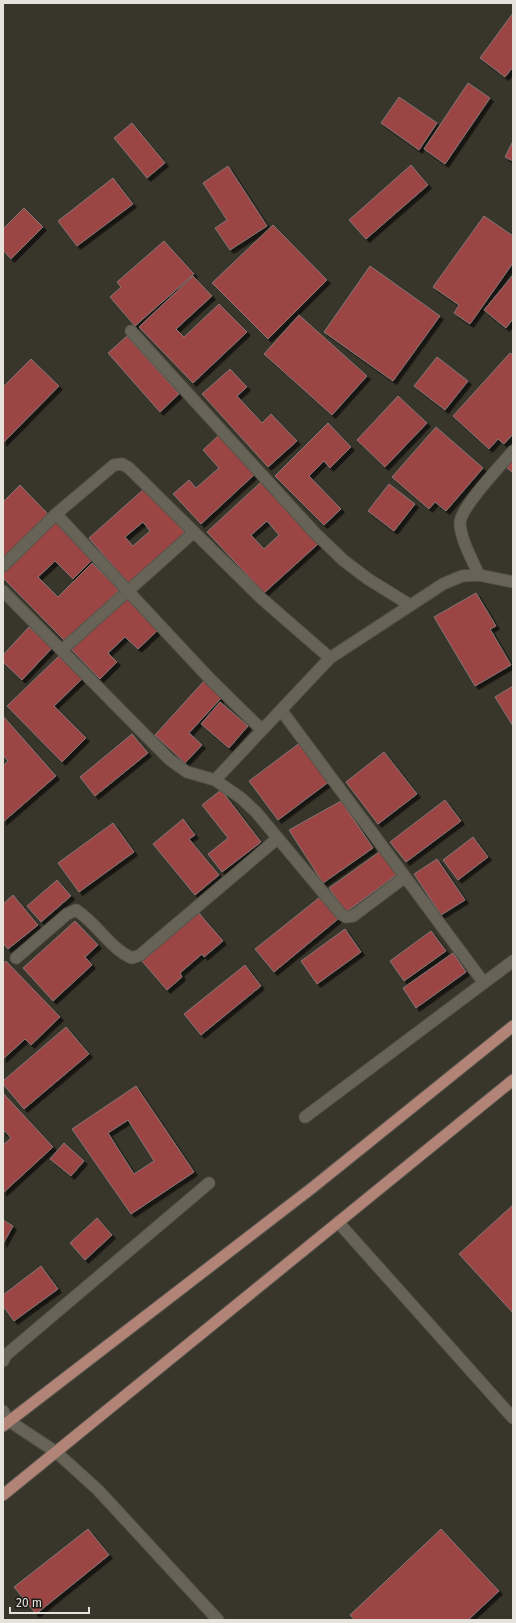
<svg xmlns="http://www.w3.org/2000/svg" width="516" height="1623" font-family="'Fira Sans',sans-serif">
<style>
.building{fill:#9c4445;stroke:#867675;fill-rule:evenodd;filter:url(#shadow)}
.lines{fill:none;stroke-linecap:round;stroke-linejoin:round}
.minor-casing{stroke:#56544b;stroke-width:13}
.primary-casing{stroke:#56544b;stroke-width:13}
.minor{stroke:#676457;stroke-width:11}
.primary{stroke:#b18477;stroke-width:11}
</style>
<defs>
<filter id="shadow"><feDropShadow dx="3.5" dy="3.5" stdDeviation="0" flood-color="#0009"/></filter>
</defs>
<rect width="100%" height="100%" fill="#38352a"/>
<!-- building -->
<path class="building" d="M 513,13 L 513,67 L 505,77 L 480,58 Z
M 468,83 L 490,98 L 445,164 L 424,149 Z
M 399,97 L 437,123 L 419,150 L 381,123 Z
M 132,123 L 165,163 L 147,178 L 114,138 Z
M 513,141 L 513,161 L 505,157 Z
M 411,165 L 428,185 L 366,239 L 349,220 Z
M 228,166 L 267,226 L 230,250 L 215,228 L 227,220 L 203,183 Z
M 113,178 L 133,204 L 77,246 L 58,221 Z
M 24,208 L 43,227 L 11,259 L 3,250 L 3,229 Z
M 484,216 L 513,236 L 513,263 L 470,324 L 454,313 L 459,305 L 433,287 Z
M 273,225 L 327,280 L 268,339 L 212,283 Z
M 164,241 L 194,274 L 135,326 L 110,297 L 121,287 L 117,282 Z
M 370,266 L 440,316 L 393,381 L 324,332 Z
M 513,275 L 513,319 L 506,328 L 484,310 Z
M 193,276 L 212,296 L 176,329 L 184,337 L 219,304 L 247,332 L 193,383 L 139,327 Z
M 299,315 L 367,376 L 332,415 L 264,354 Z
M 127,336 L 179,394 L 160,412 L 108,353 Z
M 510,353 L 513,355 L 513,434 L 504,444 L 498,439 L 489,449 L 453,416 Z
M 437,357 L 468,381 L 445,410 L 414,386 Z
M 31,359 L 59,386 L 3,443 L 3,387 Z
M 230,369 L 247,387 L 237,396 L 262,423 L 271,414 L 297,441 L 268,467 L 202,394 Z
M 398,396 L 427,423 L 385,467 L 357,440 Z
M 328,423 L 351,447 L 330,468 L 324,461 L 309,476 L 341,509 L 324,525 L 275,476 Z
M 436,427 L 483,468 L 446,511 L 435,502 L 429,509 L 392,477 Z
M 219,435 L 255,474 L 201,524 L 173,494 L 189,480 L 196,488 L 219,468 L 203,450 Z
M 513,456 L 513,473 L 505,466 Z
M 261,482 L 318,544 L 264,593 L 207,532 ZM 267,521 L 279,535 L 264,549 L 251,535 Z
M 389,484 L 415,504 L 394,531 L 368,511 Z
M 20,485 L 48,514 L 3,558 L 3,502 Z
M 145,488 L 186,534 L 129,584 L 89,538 ZM 143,522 L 150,531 L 133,546 L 125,537 Z
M 55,522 L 92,560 L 73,579 L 55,561 L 38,577 L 58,597 L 92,563 L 119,590 L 66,642 L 3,578 L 3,573 Z
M 476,593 L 496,626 L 490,629 L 511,665 L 475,686 L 434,617 Z
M 124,596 L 158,630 L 138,649 L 125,637 L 108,653 L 117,662 L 100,679 L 71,649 Z
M 29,627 L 52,648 L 22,680 L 3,662 L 3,655 Z
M 59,656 L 82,679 L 54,706 L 86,738 L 62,762 L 7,706 Z
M 204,681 L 222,697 L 189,733 L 202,745 L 185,763 L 155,735 Z
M 513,686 L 513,726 L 495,697 Z
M 220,702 L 248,726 L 229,748 L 201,724 Z
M 3,716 L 56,776 L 3,822 L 3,766 L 8,761 L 3,755 Z
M 132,734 L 148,753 L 95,796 L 80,777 Z
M 301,742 L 330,781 L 278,820 L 249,781 Z
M 384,752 L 417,794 L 378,824 L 346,782 Z
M 221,790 L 261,842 L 222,872 L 208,854 L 228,838 L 202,805 Z
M 445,800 L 461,821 L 406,862 L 390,842 Z
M 341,801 L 373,848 L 323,883 L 289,830 Z
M 183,819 L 195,835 L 189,839 L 219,875 L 195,895 L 153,844 Z
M 113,823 L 134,852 L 79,892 L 58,863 Z
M 473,837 L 488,857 L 458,880 L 443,860 Z
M 382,850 L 399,873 L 346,912 L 329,888 Z
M 437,859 L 465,900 L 441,915 L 414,874 Z
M 57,880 L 71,896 L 41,922 L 27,906 Z
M 13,895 L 38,925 L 8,949 L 3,943 L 3,904 Z
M 320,897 L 338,919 L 274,972 L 255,949 Z
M 198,912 L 223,941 L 204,957 L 202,954 L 180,973 L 182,977 L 167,990 L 141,960 Z
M 75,921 L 98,945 L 85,957 L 92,965 L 53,1001 L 23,968 Z
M 345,929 L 361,952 L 317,984 L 301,961 Z
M 431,931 L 446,951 L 404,981 L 390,961 Z
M 453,953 L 466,972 L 416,1008 L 403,988 Z
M 6,961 L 60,1017 L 31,1045 L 25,1039 L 3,1059 L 3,964 Z
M 245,965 L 261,986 L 201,1035 L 184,1014 Z
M 66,1027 L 89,1054 L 24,1109 L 3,1084 L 3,1081 Z
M 136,1086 L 194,1172 L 131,1214 L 72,1129 ZM 128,1120 L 154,1161 L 134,1174 L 108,1133 Z
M 3,1093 L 53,1147 L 3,1193 L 3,1145 L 11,1138 L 5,1131 L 3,1133 Z
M 64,1143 L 84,1161 L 71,1176 L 50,1159 Z
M 513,1205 L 513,1313 L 459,1254 Z
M 97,1218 L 112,1235 L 85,1260 L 70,1243 Z
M 3,1220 L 13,1226 L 3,1244 Z
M 41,1266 L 58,1289 L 14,1321 L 3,1306 L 3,1295 Z
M 88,1529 L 109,1555 L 36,1614 L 14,1587 Z
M 441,1529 L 499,1591 L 468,1620 L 355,1620 L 350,1615 Z"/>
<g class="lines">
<defs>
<path id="minor" d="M 131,331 L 314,532 L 343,560 L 368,579 L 410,605
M 56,514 L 210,679 L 262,730
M 3,566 L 56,514 L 114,465 L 122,464 L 129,468 L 261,598 L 330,658
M 479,575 C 472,559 461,541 460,523 C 460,508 502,464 513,451
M 3,591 L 170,760 L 187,772 L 215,780 L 241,798 L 256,812 L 341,914 L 346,917 L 353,916 L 405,877
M 62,650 L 194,532
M 281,710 L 484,983
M 215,780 L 330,658 L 443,584 L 462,576 L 479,575 L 513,582
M 16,958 L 67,914 L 76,910 C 97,923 109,948 132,958 L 140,955 L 278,838
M 305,1117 L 513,961
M 338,1222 L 513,1418
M 3,1361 L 6,1355 L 209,1183
M 3,1411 L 9,1421 L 56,1452 L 98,1490 L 218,1620"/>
<path id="primary" d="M 3,1426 L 312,1188 L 513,1026
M 3,1495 L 513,1080"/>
</defs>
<!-- minor casing -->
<use href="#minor" class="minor-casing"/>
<!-- primary casing -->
<use href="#primary" class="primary-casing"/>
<!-- minor -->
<use href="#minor" class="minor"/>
<!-- primary -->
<use href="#primary" class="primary"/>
</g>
<!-- border -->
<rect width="516" height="1623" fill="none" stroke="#e5e3dc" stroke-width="8"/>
<!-- scale -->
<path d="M10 1607v6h79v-6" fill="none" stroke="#e5e3dc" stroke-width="2"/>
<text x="16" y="1607" font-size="12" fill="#e5e3dc" stroke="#1e1d18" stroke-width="3" paint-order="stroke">20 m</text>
</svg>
